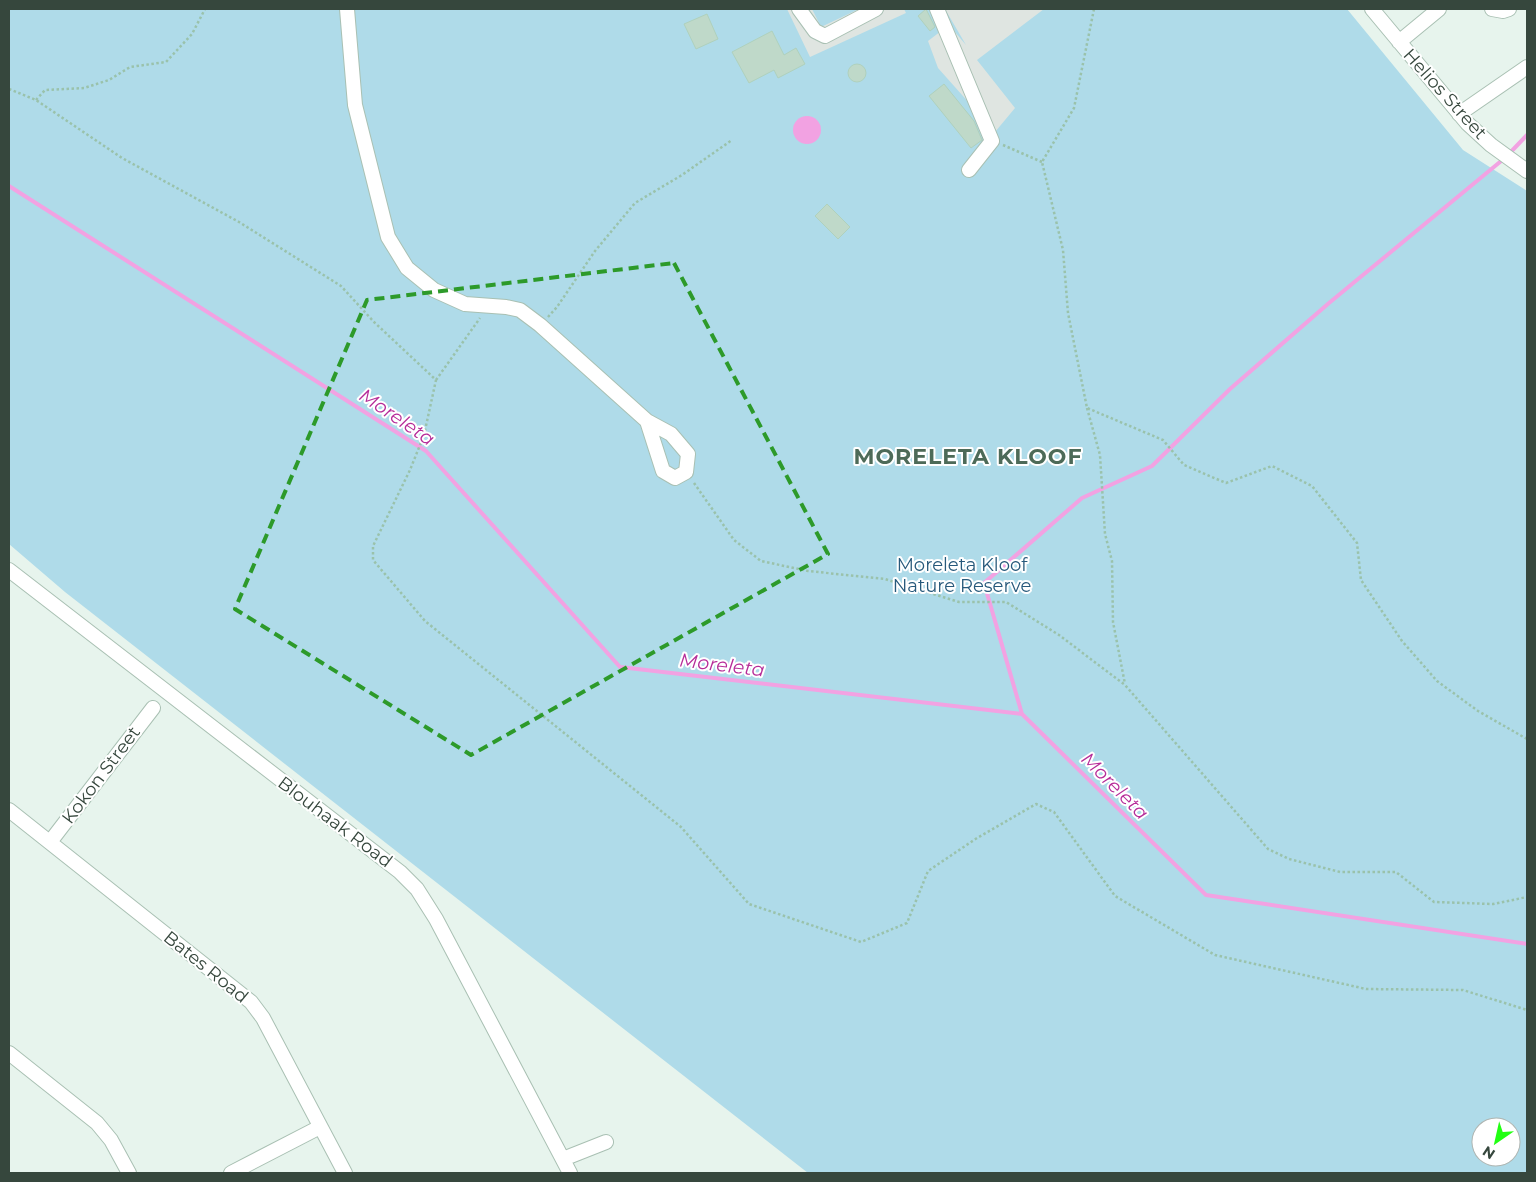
<svg xmlns="http://www.w3.org/2000/svg" width="1536" height="1182" font-family="Montserrat,sans-serif">
<style>
.green{fill:#afdbe9;fill-rule:evenodd}
.parking{fill:#dfe5e1}
.water{fill:#f2a2e2}
.lines{fill:none;stroke-linecap:round;stroke-linejoin:round}
.stream{stroke:#f2a2e2;stroke-width:4}
.building{fill:#bfd9c9;stroke:#afd1bd}
.minor-casing{stroke:#a9c0b3;stroke-width:16}
.path{stroke:#9ac2ab;stroke-width:2.5;stroke-dasharray:2.5 2.5;stroke-linecap:butt}
.minor{stroke:#fff;stroke-width:14}
.marked{fill:none;stroke:#2d9a2a;stroke-width:4;stroke-dasharray:10 6;stroke-linejoin:round}
.labels{text-anchor:middle;dominant-baseline:central;stroke-width:4;stroke-linejoin:round;paint-order:stroke}
.street-label{font-size:18px;fill:#36473d;stroke:#fff}
.park-label{font-size:18px;fill:#27597b;stroke:#fff}
.water-label{font-size:19px;font-style:italic;fill:#b62c99;stroke:#fff}
.district-label{font-size:22px;font-weight:bold;letter-spacing:1px;fill:#4d6a58;stroke:#fff}
</style>
<rect width="100%" height="100%" fill="#e7f4ed"/>
<!-- green -->
<path class="green" d="M 9,9 L 1347,9 L 1463,150 L 1527,191 L 1527,1173 L 808,1173 L 65,592 L 9,544 ZM 1481,1127 L 1511,1127 L 1511,1157 L 1481,1157 Z"/>
<!-- parking -->
<path class="parking" d="M 787,9 L 812,9 L 821,27 L 859,9 L 904,9 L 906,13 L 810,57 Z
M 945,9 L 1044,9 L 977,60 L 1015,108 L 995,132 L 938,68 L 928,41 L 949,25 L 966,45 Z"/>
<!-- water -->
<path class="water" d="M793 130a14 14 0 1 1 28 0a14 14 0 1 1-28 0Z"/>
<g class="lines">
<!-- stream -->
<path class="stream" d="M 9,186 L 426,451 L 620,667 L 1022,714 L 1206,895 L 1527,944
M 1022,714 L 984,583 L 1082,498 L 1152,466 L 1230,389 L 1329,303 L 1506,157 L 1527,135"/>
</g>
<!-- building -->
<path class="building" d="M 926,9 L 935,27 L 930,31 L 918,16 Z
M 707,14 L 718,39 L 696,49 L 684,24 Z
M 772,31 L 784,55 L 796,48 L 805,64 L 778,78 L 774,70 L 749,83 L 732,52 Z
M848 73a9 9 0 1 1 18 0a9 9 0 1 1-18 0Z
M 944,84 L 974,121 L 982,140 L 971,148 L 929,96 Z
M 827,204 L 850,227 L 838,239 L 815,216 Z"/>
<g class="lines">
<defs>
<path id="minor" d="M 347,9 L 355,105 L 388,237 L 407,268 L 434,290 L 465,304 L 506,307 L 520,310 L 540,325 L 647,421 L 671,434 L 688,454 L 686,472 L 675,478 L 663,471 L 647,421
M 799,9 L 815,31 L 825,36 L 876,9
M 937,9 L 992,141 L 969,170
M 1372,9 L 1467,123 L 1491,145 L 1527,171
M 1492,9 L 1503,11 L 1509,9
M 1399,42 L 1439,9
M 1459,114 L 1527,67
M 9,570 L 400,872 L 417,889 L 436,919 L 570,1173
M 9,810 L 251,1002 L 263,1018 L 345,1173
M 50,842 L 153,708
M 9,1053 L 97,1123 L 111,1140 L 129,1173
M 563,1159 L 606,1142
M 231,1173 L 320,1127"/>
</defs>
<!-- minor casing -->
<use href="#minor" class="minor-casing"/>
<!-- path -->
<path class="path" d="M 1094,9 L 1074,108 L 1042,162 L 1063,250 L 1068,313 L 1087,408 L 1163,440 L 1184,465 L 1226,483 L 1272,466 L 1312,486 L 1357,543 L 1361,580 L 1402,641 L 1437,681 L 1478,711 L 1527,739
M 9,89 L 36,100 L 122,158 L 239,222 L 341,286 L 374,322 L 436,380 L 424,435 L 410,470 L 373,546 L 373,560 L 425,621 L 681,827 L 749,904 L 861,942 L 907,923 L 928,871 L 977,838 L 1036,804 L 1054,812 L 1115,896 L 1215,955 L 1366,989 L 1463,990 L 1527,1010
M 36,100 L 45,90 L 84,88 L 109,80 L 130,67 L 166,62 L 192,34 L 205,9
M 1003,145 L 1042,162
M 548,317 L 557,307 L 595,251 L 635,203 L 682,175 L 732,140
M 436,380 L 480,318
M 1087,408 L 1100,455 L 1105,534 L 1112,561 L 1113,622 L 1125,684
M 694,483 L 734,540 L 761,561 L 808,571 L 885,579 L 959,602 L 1006,602 L 1059,635 L 1125,685 L 1268,849 L 1289,859 L 1340,872 L 1396,872 L 1434,902 L 1493,904 L 1527,897"/>
<!-- minor -->
<use href="#minor" class="minor"/>
</g>
<!-- marked area -->
<path class="marked" d="M 674,263 L 828,554 L 471,755 L 235,609 L 367,300 Z"/>
<g class="labels">
<!-- street labels -->
<g class="street-label">
<text transform="translate(1445 94) rotate(48)">Helios Street</text>
<text transform="translate(101 775) rotate(-53)">Kokon Street</text>
<text transform="translate(335 822) rotate(37)">Blouhaak Road</text>
<text transform="translate(206 967) rotate(39)">Bates Road</text>
</g>
<!-- park labels -->
<g class="park-label">
<text x="962" y="565">Moreleta Kloof<tspan x="962" dy="21">Nature Reserve</tspan></text>
</g>
<!-- water labels -->
<g class="water-label">
<text transform="translate(397 417) rotate(34)">Moreleta</text>
<text transform="translate(722 665) rotate(7)">Moreleta</text>
<text transform="translate(1115 786) rotate(45)">Moreleta</text>
</g>
<!-- district labels -->
<g class="district-label">
<text x="968" y="456">MORELETA KLOOF</text>
</g>
</g>
<!-- border -->
<rect width="1536" height="1182" fill="none" stroke="#36473d" stroke-width="20"/>
<!-- north arrow -->
<g transform="translate(1496 1142) rotate(214)"><circle r="24" fill="#ffffff" stroke="#afb5b1"/>
<path d="M0-4L9 19L0 12L-9 19Z" fill="#22ff13"/>
<text y="-8" font-size="14" font-weight="bold" text-anchor="middle" fill="#36473d">N</text>
</g>
</svg>
